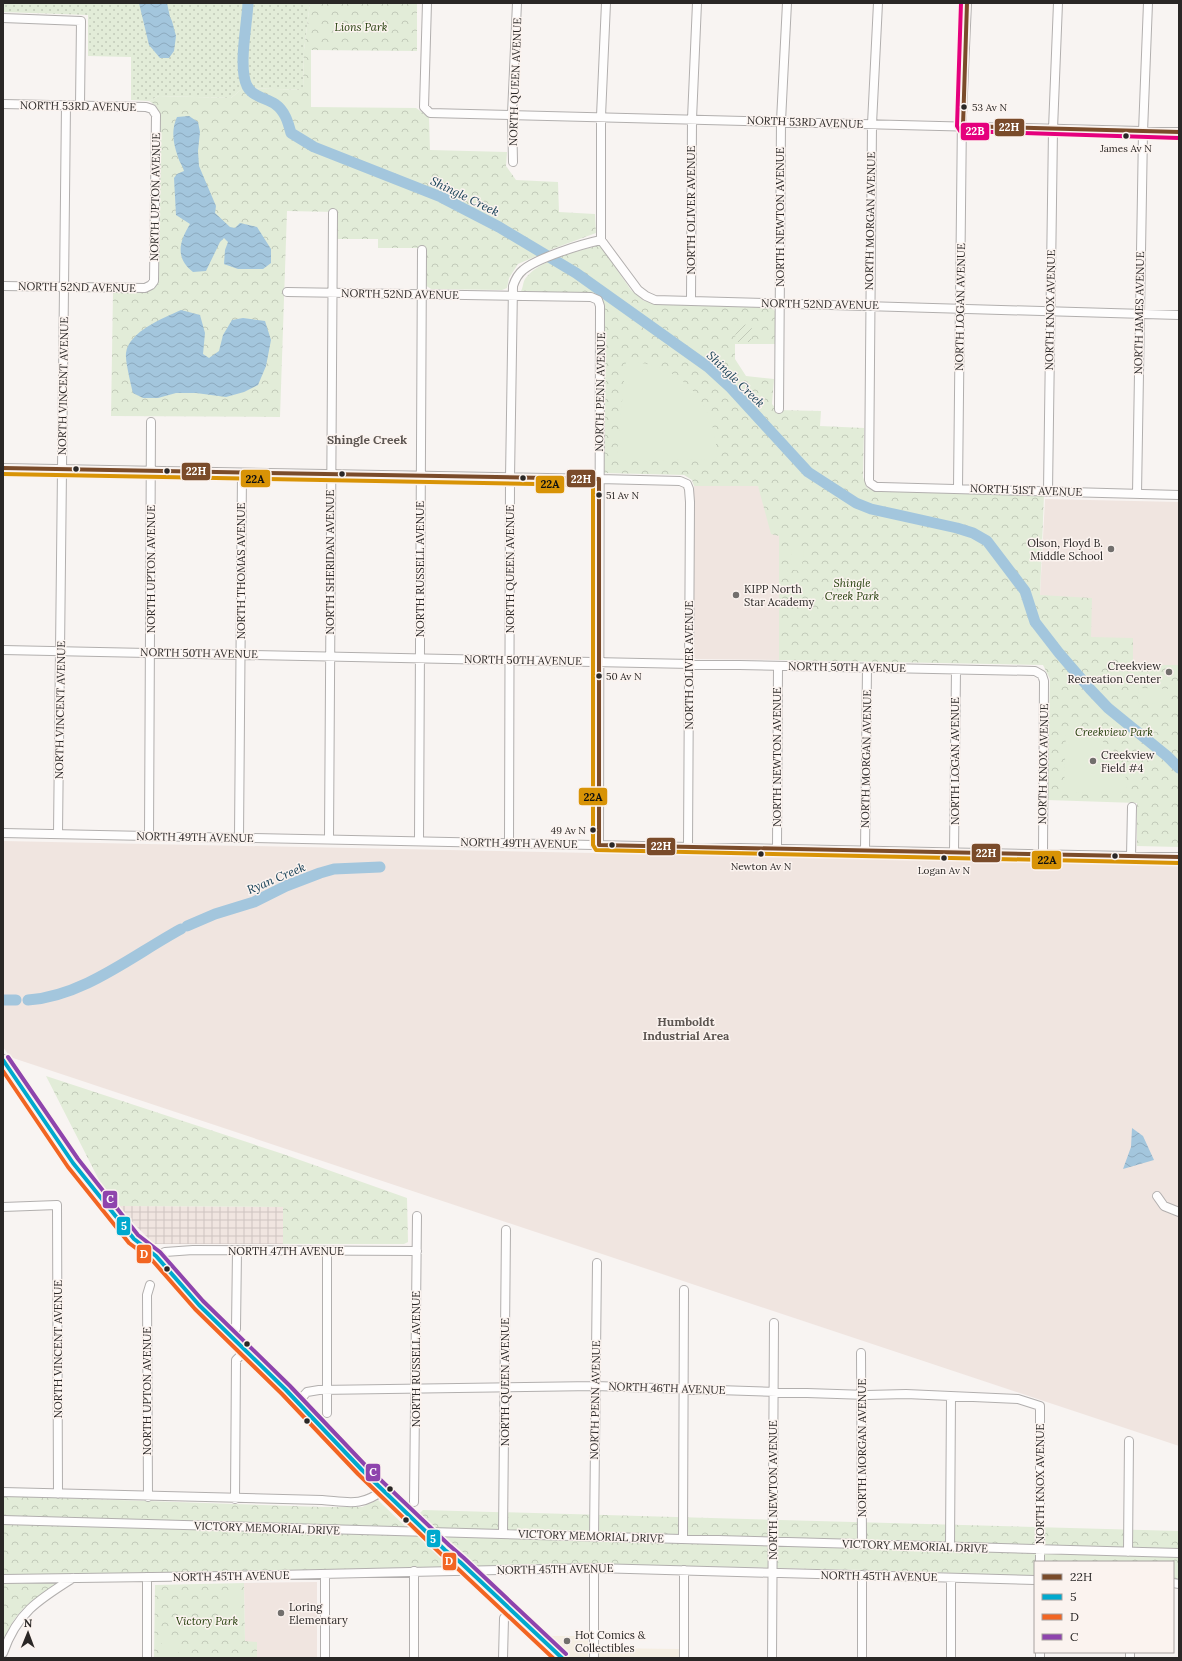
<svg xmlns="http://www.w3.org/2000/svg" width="1182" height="1661" font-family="Lora,serif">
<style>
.commercial{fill:#f5eee2}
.industrial{fill:url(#industrial-grid)}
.built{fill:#f0e5e0}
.grass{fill:url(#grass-dots)}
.forest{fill:url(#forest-crowns)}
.garden{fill:url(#garden-furrows)}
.pitch{fill:#e2ecd8}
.water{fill:url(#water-waves)}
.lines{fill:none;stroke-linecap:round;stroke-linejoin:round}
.river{stroke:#a3c6dd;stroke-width:11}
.minor-casing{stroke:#b2afae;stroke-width:10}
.major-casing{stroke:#b2afae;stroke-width:12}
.minor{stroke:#fefdfd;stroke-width:8}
.major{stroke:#fefdfd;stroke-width:10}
.bus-1-casing{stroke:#fbf3ef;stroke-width:7}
.bus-2-casing{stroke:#fbf3ef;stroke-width:7}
.bus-3-casing{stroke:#fbf3ef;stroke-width:7}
.bus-4-casing{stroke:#fbf3ef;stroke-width:7}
.bus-5-casing{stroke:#fbf3ef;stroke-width:7}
.bus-6-casing{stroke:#fbf3ef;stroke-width:7}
.bus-1{stroke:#7a4b2a;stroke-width:4}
.bus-2{stroke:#00a9ce;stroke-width:4}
.bus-3{stroke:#f26522;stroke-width:4}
.bus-4{stroke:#8e44ad;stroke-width:4}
.bus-5{stroke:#d89306;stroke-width:4}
.bus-6{stroke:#e5007d;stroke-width:4}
.bus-dot{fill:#2a2726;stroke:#fbf3ef;stroke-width:1.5}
.poi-dot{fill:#726f6d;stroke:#fbf3ef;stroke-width:1.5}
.labels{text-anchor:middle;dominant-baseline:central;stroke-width:3;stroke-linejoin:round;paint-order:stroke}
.bus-label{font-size:10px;fill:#2a2726;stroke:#fbf3ef;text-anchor:start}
.park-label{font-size:11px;font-style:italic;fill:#243e0a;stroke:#fbf3ef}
.street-label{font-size:11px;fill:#2a2726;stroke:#fbf3ef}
.poi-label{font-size:11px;fill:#2a2726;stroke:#fbf3ef;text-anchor:start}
.water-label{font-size:12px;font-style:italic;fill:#113c53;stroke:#fbf3ef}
.neighbourhood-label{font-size:12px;font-weight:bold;fill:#5d5652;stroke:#fbf3ef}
.line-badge{stroke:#fbf3ef;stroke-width:1.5}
.badge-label{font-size:11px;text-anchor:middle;font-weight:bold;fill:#fff}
.pale-badge-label{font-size:11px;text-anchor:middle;font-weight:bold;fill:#111}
</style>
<defs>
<pattern id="industrial-grid" width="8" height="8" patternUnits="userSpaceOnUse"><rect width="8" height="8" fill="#f0e5e0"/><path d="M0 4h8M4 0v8" fill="none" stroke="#cec4c0"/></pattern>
<pattern id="grass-dots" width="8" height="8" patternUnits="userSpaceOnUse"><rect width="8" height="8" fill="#e2ecd8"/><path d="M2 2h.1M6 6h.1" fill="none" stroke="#c2cab9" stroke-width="1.8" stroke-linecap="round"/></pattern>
<pattern id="forest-crowns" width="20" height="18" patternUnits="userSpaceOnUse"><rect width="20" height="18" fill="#e2ecd8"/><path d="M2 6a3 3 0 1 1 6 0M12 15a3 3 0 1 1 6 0" fill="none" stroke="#c2cab9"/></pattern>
<pattern id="garden-furrows" width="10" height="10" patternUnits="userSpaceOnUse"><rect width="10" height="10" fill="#e2ecd8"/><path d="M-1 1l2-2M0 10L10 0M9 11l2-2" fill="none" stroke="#c2cab9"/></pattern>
<pattern id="water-waves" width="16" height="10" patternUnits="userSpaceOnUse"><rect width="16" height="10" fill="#a3c6dd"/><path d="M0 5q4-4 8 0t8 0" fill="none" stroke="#8caabe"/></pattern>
</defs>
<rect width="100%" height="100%" fill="#f8f4f2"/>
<!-- commercial -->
<path class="commercial" d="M 548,1636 L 588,1636 L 588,1658 L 567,1658 L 548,1640 Z
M 597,1648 L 679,1649 L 679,1658 L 597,1658 Z"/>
<!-- industrial -->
<path class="industrial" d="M 120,1206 L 283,1207 L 283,1244 L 154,1244 L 118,1208 Z"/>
<!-- built -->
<path class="built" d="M 694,486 L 758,486 L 779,536 L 779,660 L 696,659 L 694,657 L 692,654 Z
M 1045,499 L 1179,502 L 1179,665 L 1133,665 L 1091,637 L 1040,595 Z
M 3,841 L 1179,865 L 1179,1446 L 10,1057 L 3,1047 Z
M 317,1582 L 317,1658 L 257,1658 L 257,1642 L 245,1642 L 244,1583 Z"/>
<!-- grass -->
<path class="grass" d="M 3,3 L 310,3 L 304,50 L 303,90 L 243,88 L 231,98 L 159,96 L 149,101 L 131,100 L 131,57 L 88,56 L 88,15 L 3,12 Z"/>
<!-- forest -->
<path class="forest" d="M 310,3 L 417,3 L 417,51 L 311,50 L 311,107 L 416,108 L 429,117 L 430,150 L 507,152 L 506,166 L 516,180 L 558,182 L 559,212 L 595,214 L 596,233 L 555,248 L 518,264 L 509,278 L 507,288 L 502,290 L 431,289 L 425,285 L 426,248 L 378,248 L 378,239 L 337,239 L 337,212 L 287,211 L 280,417 L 111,416 L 113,292 L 146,292 L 155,287 L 158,275 L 159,112 L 155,105 L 149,101 L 159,96 L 231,98 L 243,88 L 303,90 L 304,50 Z
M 600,245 L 631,290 L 644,301 L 772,308 L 775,311 L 776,344 L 735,344 L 735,359 L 746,376 L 774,379 L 772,404 L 777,410 L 821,411 L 820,426 L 864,428 L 863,477 L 867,488 L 877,491 L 1044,495 L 1040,595 L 1092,598 L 1091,637 L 1133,638 L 1133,665 L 1179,665 L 1179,847 L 1137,846 L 1137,803 L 1047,800 L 1050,679 L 1043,665 L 779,660 L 779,536 L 771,534 L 758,486 L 694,486 L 692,480 L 684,475 L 604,473 L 605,306 L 599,295 L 521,291 C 523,288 523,282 525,279 C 538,260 578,251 600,245 Z
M 46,1076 L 283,1154 L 407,1198 L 408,1242 L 404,1244 L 283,1244 L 283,1207 L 120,1206 L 100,1182 Z
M 3,1496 L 323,1507 L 362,1507 L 378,1500 L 406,1527 L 423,1510 L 1179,1531 L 1179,1583 L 1173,1583 L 1173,1562 L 1035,1562 L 1035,1578 L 951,1573 L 862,1570 L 594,1564 L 81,1574 C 56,1586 30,1597 14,1620 C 10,1627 7,1635 3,1643 Z
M 244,1583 L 245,1641 L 257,1642 L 257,1658 L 154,1658 L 155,1585 Z"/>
<!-- garden -->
<path class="garden" d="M 736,324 L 752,325 L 751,342 L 735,342 Z"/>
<!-- pitch -->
<path class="pitch" d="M 626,361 C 635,362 645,363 654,366 C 696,379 717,417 717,459 L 624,461 L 617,453 Z
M 792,549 L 804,551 L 801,571 L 789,569 Z
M 1139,688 L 1169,689 L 1169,704 L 1138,703 Z
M 1066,731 C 1105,733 1127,753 1127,793 L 1064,792 Z
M 228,1591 L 241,1591 L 241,1618 L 228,1618 Z
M 162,1639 L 178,1639 L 178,1658 L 162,1658 Z"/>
<!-- water -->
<path class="water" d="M 139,3 L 167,3 L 170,17 L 172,21 L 176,36 L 174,51 L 169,58 L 160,58 L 149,45 Z
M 189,116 L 198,122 L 200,132 L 198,151 L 199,166 L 216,206 L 215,213 L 230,227 L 235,228 L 240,223 L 257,227 L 271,249 L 271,263 L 263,269 L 238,269 L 224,264 L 225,250 L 228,242 L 224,238 L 220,242 L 206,271 L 193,272 C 175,258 179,242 190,224 L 176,215 L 174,178 L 177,174 L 184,171 C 183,166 179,162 178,157 C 173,143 171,130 177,117 Z
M 181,310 L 200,315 L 205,333 L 203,354 L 209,358 L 219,351 L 223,335 L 232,320 L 243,318 L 265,321 L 271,340 L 266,366 L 258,385 L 244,392 L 226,397 L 196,393 L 176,393 L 158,398 L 143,398 L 133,393 C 131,385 125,360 126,353 C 129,331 164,318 181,310 Z
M 1132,1128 L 1143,1136 L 1154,1160 L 1123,1169 L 1131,1147 Z"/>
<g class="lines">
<!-- river -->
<path class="river" d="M 248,3 C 247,25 238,67 247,86 C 253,97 266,98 275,104 C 285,111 288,122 291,133 L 314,147 L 441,197 L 499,227 L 576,273 L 708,367 L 731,388 L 808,472 L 856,503 L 871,509 L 957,528 L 973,533 L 987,541 L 1025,591 L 1035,622 L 1059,653 L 1090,689 L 1108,708 L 1167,756 L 1179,768
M 187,926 L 215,914 L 254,902 L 286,886 L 320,873 L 334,869 L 380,867
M 3,1000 L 16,1000
M 28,1000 C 84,996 133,955 181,929"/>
<defs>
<path id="minor" d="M 427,3 L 424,107 L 430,113 L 1179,132
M 878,3 L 872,124 L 869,480 L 870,483 L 876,487 L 881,487 L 1179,495
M 3,18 L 81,21 L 80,105
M 3,104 L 146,107 L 152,109 L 156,115 L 154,281 L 151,285 L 145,288 L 3,286
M 513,162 L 512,114 L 517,3
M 601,240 L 638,290 L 646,296 L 655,300 L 1179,315
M 601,240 L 601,116 L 606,3
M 287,292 L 591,297 L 598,300 L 600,306 L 599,845
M 691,301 L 692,119 L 697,3
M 779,409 L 781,121 L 787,3
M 3,468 L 599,479 L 680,481 L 687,484 L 689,489 L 690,502 L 688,846
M 958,488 L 962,115 L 967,3
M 1048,491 L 1053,129 L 1058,3
M 1137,494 L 1143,132 L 1148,3
M 3,650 L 1035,671 L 1042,675 L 1044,681 L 1043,854
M 3,833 L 1179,857
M 58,834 L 66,105
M 149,836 L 151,422
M 239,837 L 242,473
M 329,839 L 333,213
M 419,841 L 422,250
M 509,842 L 510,478 L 513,286 C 515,280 518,274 523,270 C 537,258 582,244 601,240
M 777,848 L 778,666
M 865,851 L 867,668
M 954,852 L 956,670
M 1131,856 L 1132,807
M 1157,1196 L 1164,1206 L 1179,1212
M 3,1207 L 57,1205 L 58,1494
M 156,1256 L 165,1252 L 193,1250 L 417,1251
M 229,1334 L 236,1329 L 237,1251
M 861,1353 L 862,1544
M 298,1402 L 307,1392 L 319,1390 L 595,1386 L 867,1395 L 906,1394 L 1018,1399 L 1040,1406 L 1040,1562
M 327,1413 L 327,1251
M 3,1492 L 322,1500 C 348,1502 362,1507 383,1490
M 148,1497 L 147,1295 L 150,1285
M 235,1499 L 236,1360 L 245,1351
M 414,1502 L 417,1216
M 3,1520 L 1179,1553
M 503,1534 L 506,1230
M 594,1537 L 597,1263
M 683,1539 L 684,1290
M 950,1547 L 951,1397
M 1128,1552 L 1129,1441
M 684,1570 L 684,1658
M 147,1577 L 147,1658
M 951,1578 L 951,1658
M 3,1579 L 226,1576 L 594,1568 L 1035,1580
M 1173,1583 L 1179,1584
M 1130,1652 L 1130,1658
M 3,1653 C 17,1613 38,1600 73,1578
M 325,1658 L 325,1574
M 414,1658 L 414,1571
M 503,1658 L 504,1618 L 507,1615
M 594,1658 L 594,1568
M 772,1658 L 774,1323
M 862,1658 L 862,1575
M 1040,1658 L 1040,1652"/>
<path id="major" d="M 3,1060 L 73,1163 L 101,1199 L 138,1244
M 134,1239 L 156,1256 L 182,1287 L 199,1305 L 286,1390 L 362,1470 L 445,1550 L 460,1562 L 562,1658"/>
</defs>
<!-- minor casing -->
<use href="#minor" class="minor-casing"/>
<!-- major casing -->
<use href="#major" class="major-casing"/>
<!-- minor -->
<use href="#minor" class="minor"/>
<!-- major -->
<use href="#major" class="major"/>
<defs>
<path id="bus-1" d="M 967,3 L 963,126 L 1179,132
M 3,468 L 599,479 L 599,845 L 1179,857"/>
<path id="bus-2" d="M 3,1060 L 73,1163 L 134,1239 L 156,1256 L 199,1305 L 286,1390 L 362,1470 L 445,1550 L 460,1562 L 562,1658"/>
<path id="bus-3" d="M 3,1071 L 68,1167 L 129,1243 L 152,1260 L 195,1309 L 282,1394 L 358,1474 L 441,1554 L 456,1567 L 553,1658"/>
<path id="bus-4" d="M 8,1057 L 78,1159 L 138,1235 L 160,1252 L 203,1301 L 290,1386 L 366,1466 L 449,1545 L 464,1558 L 566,1654"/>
<path id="bus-5" d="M 3,474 L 593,485 L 593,845 L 596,850 L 1179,863"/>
<path id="bus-6" d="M 961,3 L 957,126 L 960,131 L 1179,138"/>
</defs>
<!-- bus-1 casing -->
<use href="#bus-1" class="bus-1-casing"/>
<!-- bus-2 casing -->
<use href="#bus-2" class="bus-2-casing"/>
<!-- bus-3 casing -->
<use href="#bus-3" class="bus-3-casing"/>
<!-- bus-4 casing -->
<use href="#bus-4" class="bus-4-casing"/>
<!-- bus-5 casing -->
<use href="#bus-5" class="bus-5-casing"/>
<!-- bus-6 casing -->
<use href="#bus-6" class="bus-6-casing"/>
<!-- bus-1 -->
<use href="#bus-1" class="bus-1"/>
<!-- bus-2 -->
<use href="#bus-2" class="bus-2"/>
<!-- bus-3 -->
<use href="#bus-3" class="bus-3"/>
<!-- bus-4 -->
<use href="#bus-4" class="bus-4"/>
<!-- bus-5 -->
<use href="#bus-5" class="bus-5"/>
<!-- bus-6 -->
<use href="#bus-6" class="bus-6"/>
</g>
<!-- markers -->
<g class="bus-dot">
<circle cx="964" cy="107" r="3.5"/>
<circle cx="1126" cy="136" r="3.5"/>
<circle cx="76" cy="469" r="3.5"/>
<circle cx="167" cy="471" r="3.5"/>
<circle cx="342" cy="474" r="3.5"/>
<circle cx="523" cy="478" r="3.5"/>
<circle cx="599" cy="495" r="3.5"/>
<circle cx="599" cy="676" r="3.5"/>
<circle cx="593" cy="830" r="3.5"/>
<circle cx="612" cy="845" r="3.5"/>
<circle cx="761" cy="854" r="3.5"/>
<circle cx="1115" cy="856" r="3.5"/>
<circle cx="944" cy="858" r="3.5"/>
<circle cx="167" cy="1269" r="3.5"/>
<circle cx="247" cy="1344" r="3.5"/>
<circle cx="307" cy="1421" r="3.5"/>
<circle cx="390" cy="1489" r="3.5"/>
<circle cx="406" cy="1520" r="3.5"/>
</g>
<g class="poi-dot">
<circle cx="1111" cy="549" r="4"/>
<circle cx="736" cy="595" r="4"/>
<circle cx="1169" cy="672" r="4"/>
<circle cx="1093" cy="761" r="4"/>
<circle cx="281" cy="1613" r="4"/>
<circle cx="567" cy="1641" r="4"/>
</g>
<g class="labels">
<!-- bus labels -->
<g class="bus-label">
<text x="972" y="107">53 Av N</text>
<text x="1126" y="148" text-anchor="middle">James Av N</text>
<text x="606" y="495">51 Av N</text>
<text x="606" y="676">50 Av N</text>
<text x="586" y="830" text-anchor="end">49 Av N</text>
<text x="761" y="866" text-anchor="middle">Newton Av N</text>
<text x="944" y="870" text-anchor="middle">Logan Av N</text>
</g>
<!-- park labels -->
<g class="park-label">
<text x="361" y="27">Lions Park</text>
<text x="852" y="583">Shingle<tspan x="852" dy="13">Creek Park</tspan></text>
<text x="1114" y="732">Creekview Park</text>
<text x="207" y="1621">Victory Park</text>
</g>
<!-- street labels -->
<g class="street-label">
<text transform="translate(515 82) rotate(-88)">NORTH QUEEN AVENUE</text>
<text transform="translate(78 106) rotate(1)">NORTH 53RD AVENUE</text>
<text transform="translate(805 122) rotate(2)">NORTH 53RD AVENUE</text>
<text transform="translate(155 197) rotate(-89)">NORTH UPTON AVENUE</text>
<text transform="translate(691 210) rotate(-90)">NORTH OLIVER AVENUE</text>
<text transform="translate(780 217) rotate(-90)">NORTH NEWTON AVENUE</text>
<text transform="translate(870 221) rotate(-89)">NORTH MORGAN AVENUE</text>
<text transform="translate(77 287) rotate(1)">NORTH 52ND AVENUE</text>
<text transform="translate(400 294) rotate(1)">NORTH 52ND AVENUE</text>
<text transform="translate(820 304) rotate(1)">NORTH 52ND AVENUE</text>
<text transform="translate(960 307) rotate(-89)">NORTH LOGAN AVENUE</text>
<text transform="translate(1050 310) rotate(-89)">NORTH KNOX AVENUE</text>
<text transform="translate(1139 313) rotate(-89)">NORTH JAMES AVENUE</text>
<text transform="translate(63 386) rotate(-89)">NORTH VINCENT AVENUE</text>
<text transform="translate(600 392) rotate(-89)">NORTH PENN AVENUE</text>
<text transform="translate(1026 490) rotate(2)">NORTH 51ST AVENUE</text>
<text transform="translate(330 562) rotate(-90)">NORTH SHERIDAN AVENUE</text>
<text transform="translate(151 569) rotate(-90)">NORTH UPTON AVENUE</text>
<text transform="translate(420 569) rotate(-90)">NORTH RUSSELL AVENUE</text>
<text transform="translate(510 569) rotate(-90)">NORTH QUEEN AVENUE</text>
<text transform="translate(241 571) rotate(-90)">NORTH THOMAS AVENUE</text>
<text transform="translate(199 653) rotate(1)">NORTH 50TH AVENUE</text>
<text transform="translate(523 660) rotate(1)">NORTH 50TH AVENUE</text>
<text transform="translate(689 665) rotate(-90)">NORTH OLIVER AVENUE</text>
<text transform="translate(847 667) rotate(1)">NORTH 50TH AVENUE</text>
<text transform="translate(60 710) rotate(-89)">NORTH VINCENT AVENUE</text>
<text transform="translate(777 757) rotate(-90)">NORTH NEWTON AVENUE</text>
<text transform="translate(866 759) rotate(-89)">NORTH MORGAN AVENUE</text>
<text transform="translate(955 761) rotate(-90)">NORTH LOGAN AVENUE</text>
<text transform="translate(1043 764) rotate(-89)">NORTH KNOX AVENUE</text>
<text transform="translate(195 837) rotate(1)">NORTH 49TH AVENUE</text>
<text transform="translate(519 843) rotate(1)">NORTH 49TH AVENUE</text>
<text x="286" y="1251">NORTH 47TH AVENUE</text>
<text transform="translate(58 1349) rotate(-90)">NORTH VINCENT AVENUE</text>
<text transform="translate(416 1359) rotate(-90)">NORTH RUSSELL AVENUE</text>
<text transform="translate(505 1382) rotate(-90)">NORTH QUEEN AVENUE</text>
<text transform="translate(667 1388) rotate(2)">NORTH 46TH AVENUE</text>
<text transform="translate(147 1391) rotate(-90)">NORTH UPTON AVENUE</text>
<text transform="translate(595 1400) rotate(-89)">NORTH PENN AVENUE</text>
<text transform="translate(862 1448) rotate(-90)">NORTH MORGAN AVENUE</text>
<text transform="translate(1040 1484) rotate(-90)">NORTH KNOX AVENUE</text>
<text transform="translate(773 1490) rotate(-90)">NORTH NEWTON AVENUE</text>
<text transform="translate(267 1528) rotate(2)">VICTORY MEMORIAL DRIVE</text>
<text transform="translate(591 1536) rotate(2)">VICTORY MEMORIAL DRIVE</text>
<text transform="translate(915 1546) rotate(2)">VICTORY MEMORIAL DRIVE</text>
<text transform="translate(555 1569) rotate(-1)">NORTH 45TH AVENUE</text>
<text transform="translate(231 1576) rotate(-1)">NORTH 45TH AVENUE</text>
<text transform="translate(879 1576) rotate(1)">NORTH 45TH AVENUE</text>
</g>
<!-- poi labels -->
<g class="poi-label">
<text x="1103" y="543" text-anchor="end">Olson, Floyd B.<tspan x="1103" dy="13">Middle School</tspan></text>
<text x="744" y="589">KIPP North<tspan x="744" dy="13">Star Academy</tspan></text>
<text x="1161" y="666" text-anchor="end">Creekview<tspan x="1161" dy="13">Recreation Center</tspan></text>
<text x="1101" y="755">Creekview<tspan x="1101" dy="13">Field #4</tspan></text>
<text x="289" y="1607">Loring<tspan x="289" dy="13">Elementary</tspan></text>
<text x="575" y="1635">Hot Comics &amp;<tspan x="575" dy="13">Collectibles</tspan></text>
</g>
<!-- water labels -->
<g class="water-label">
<text transform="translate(465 196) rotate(26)">Shingle Creek</text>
<text transform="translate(736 379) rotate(44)">Shingle Creek</text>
<text transform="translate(276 878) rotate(-23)">Ryan Creek</text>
</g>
<!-- neighbourhood labels -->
<g class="neighbourhood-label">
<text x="367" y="439">Shingle Creek</text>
<text x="686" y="1021">Humboldt<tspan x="686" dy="14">Industrial Area</tspan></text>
</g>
</g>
<g class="line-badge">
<rect x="994" y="118" width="31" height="19" rx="4" fill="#7a4b2a"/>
<rect x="960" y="122" width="30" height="19" rx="4" fill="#e5007d"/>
<rect x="181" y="462" width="30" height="19" rx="4" fill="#7a4b2a"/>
<rect x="566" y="469" width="30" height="19" rx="4" fill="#7a4b2a"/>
<rect x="240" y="469" width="31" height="19" rx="4" fill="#d89306"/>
<rect x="535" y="475" width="30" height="19" rx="4" fill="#d89306"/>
<rect x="578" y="787" width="30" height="19" rx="4" fill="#d89306"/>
<rect x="646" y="837" width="30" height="19" rx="4" fill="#7a4b2a"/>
<rect x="971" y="843" width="30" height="20" rx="4" fill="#7a4b2a"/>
<rect x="1031" y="850" width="31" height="20" rx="4" fill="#d89306"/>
<rect x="102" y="1190" width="16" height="19" rx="4" fill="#8e44ad"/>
<rect x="116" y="1216" width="15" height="20" rx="4" fill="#00a9ce"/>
<rect x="136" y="1244" width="16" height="20" rx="4" fill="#f26522"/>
<rect x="365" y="1463" width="16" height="19" rx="4" fill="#8e44ad"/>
<rect x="426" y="1529" width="15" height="19" rx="4" fill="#00a9ce"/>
<rect x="442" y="1552" width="15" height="19" rx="4" fill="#f26522"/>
</g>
<g class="badge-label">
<text x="1009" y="131">22H</text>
<text x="975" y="135">22B</text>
<text x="196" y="475">22H</text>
<text x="581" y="483">22H</text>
<text x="661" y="850">22H</text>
<text x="986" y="857">22H</text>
<text x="110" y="1203">C</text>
<text x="124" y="1230">5</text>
<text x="144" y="1258">D</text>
<text x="373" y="1476">C</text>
<text x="433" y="1543">5</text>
<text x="449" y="1565">D</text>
</g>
<g class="pale-badge-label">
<text x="255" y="483">22A</text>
<text x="550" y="488">22A</text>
<text x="593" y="801">22A</text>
<text x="1047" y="864">22A</text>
</g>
<!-- border -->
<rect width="1182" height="1661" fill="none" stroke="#2a2726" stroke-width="8"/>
<!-- legend -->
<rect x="1034" y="1561" width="140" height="92" fill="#fbf3ef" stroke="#a7a19f"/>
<rect x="1042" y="1574" width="20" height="6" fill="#7a4b2a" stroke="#a7a19f"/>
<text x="1070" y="1581" font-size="12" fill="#2a2726">22H</text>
<rect x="1042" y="1594" width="20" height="6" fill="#00a9ce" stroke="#a7a19f"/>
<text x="1070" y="1601" font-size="12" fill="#2a2726">5</text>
<rect x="1042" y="1614" width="20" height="6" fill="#f26522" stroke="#a7a19f"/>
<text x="1070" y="1621" font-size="12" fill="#2a2726">D</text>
<rect x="1042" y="1634" width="20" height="6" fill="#8e44ad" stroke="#a7a19f"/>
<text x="1070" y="1641" font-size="12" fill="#2a2726">C</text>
<!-- north arrow -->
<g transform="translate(28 1633) rotate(1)" stroke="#fbf3ef" stroke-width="3" paint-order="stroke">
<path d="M0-3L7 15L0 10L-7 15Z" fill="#2a2726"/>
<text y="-6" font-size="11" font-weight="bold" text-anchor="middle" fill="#2a2726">N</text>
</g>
</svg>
